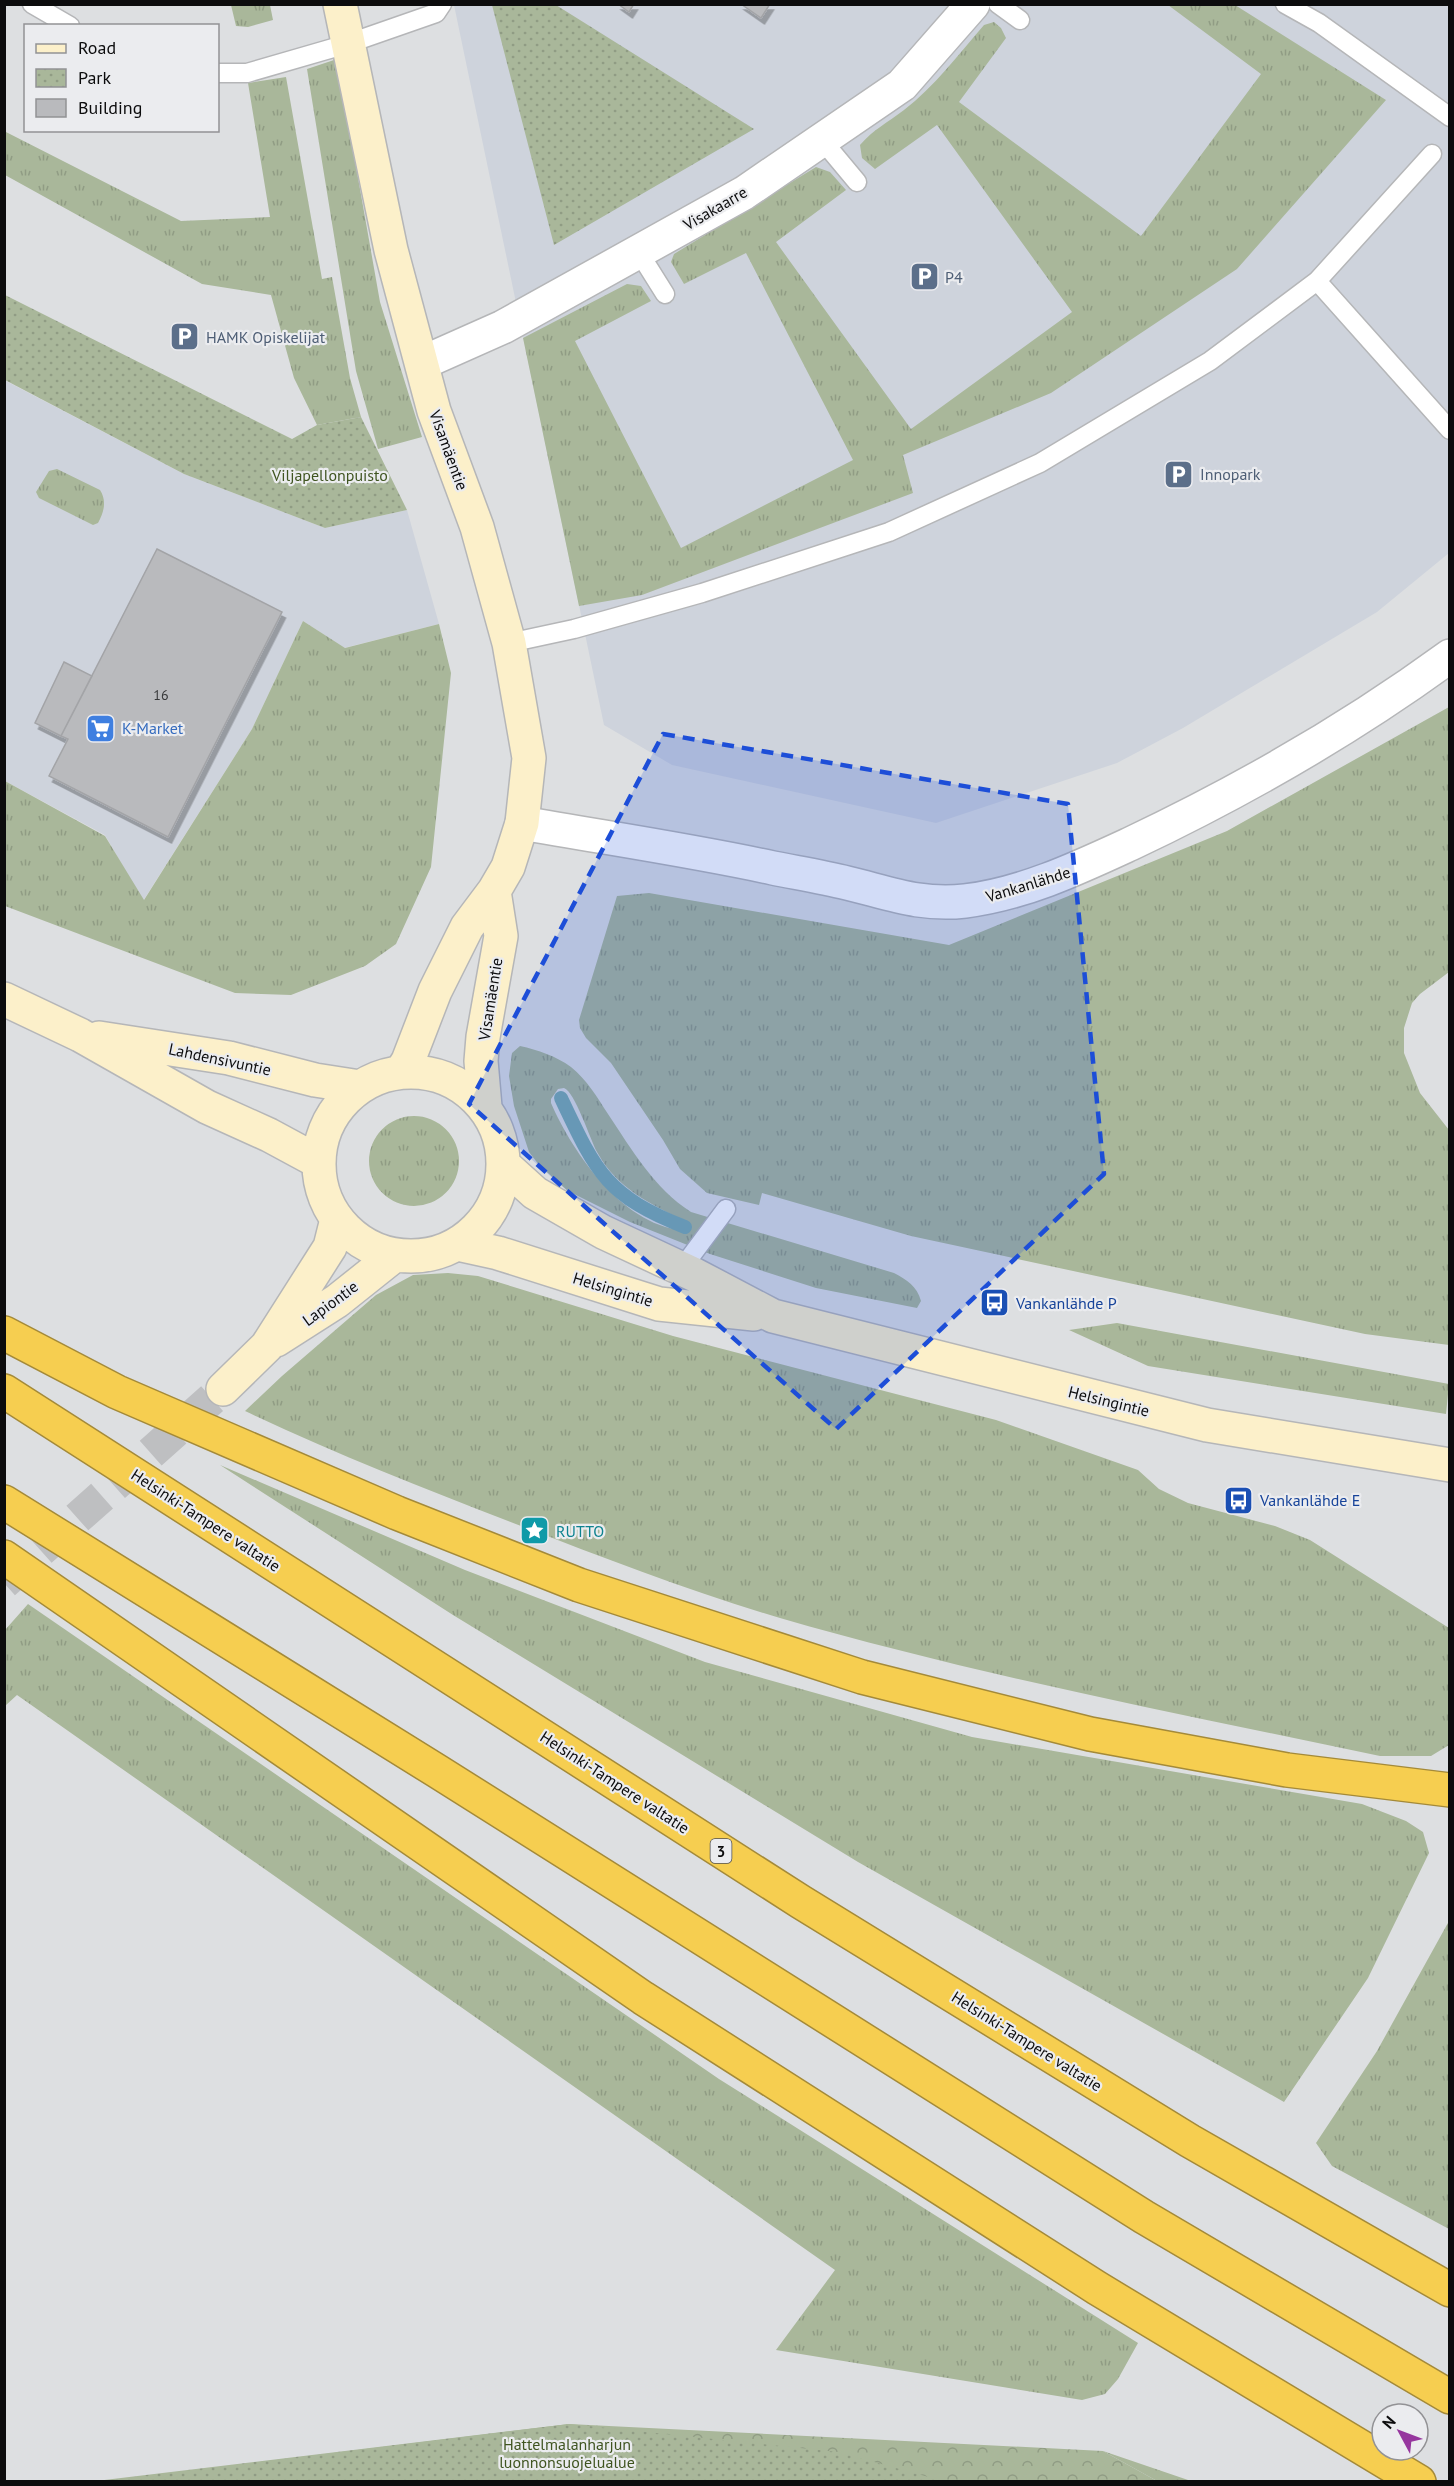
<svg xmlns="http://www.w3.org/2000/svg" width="1454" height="2486" font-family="'PT Sans',sans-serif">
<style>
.built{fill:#ced3dc}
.grass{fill:url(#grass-tufts);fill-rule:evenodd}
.forest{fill:url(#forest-crowns)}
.park{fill:url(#park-dots)}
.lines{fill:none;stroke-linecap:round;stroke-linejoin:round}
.stream{stroke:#7aabae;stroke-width:14}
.building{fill:#b9babd;stroke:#a3a4a7;stroke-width:1.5;filter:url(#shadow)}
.secondary-tunnel{stroke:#bebfc1;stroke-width:33;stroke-dasharray:33 16;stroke-linecap:butt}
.lane-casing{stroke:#b5b6b8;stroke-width:21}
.street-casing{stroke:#b5b6b8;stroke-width:36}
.secondary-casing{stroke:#b5b6b8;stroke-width:36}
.highway-casing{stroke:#a48a39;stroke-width:36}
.lane{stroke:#fff;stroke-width:18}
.street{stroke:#fff;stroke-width:33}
.secondary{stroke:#fcf0ca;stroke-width:33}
.highway{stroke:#f6ce50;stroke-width:33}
.marked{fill:#1d4ed8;fill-opacity:0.2;stroke:#1d4ed8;stroke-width:4.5;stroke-dasharray:12 8;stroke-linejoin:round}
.labels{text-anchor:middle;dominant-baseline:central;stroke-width:4.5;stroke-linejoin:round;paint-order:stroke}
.number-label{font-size:14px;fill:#373839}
.shield{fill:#ebecef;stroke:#4f4f51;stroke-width:1.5}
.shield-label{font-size:15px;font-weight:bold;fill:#0c0c0d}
.street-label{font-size:16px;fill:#0c0c0d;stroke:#ebecef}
.service-label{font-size:16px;fill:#4e5e75;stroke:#ebecef;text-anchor:start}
.park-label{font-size:16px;fill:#3f5420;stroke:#ebecef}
.shop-label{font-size:16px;fill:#366cbe;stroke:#ebecef;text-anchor:start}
.transit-label{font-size:16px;fill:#164399;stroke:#ebecef;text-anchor:start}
.culture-label{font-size:16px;fill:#0d838f;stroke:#ebecef;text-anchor:start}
</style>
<defs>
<pattern id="grass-tufts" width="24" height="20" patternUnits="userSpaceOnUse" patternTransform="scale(1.5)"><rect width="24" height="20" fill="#a9b79a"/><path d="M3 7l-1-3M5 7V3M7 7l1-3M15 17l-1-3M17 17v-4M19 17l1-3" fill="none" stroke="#909c84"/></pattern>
<pattern id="forest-crowns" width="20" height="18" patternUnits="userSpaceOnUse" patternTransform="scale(1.5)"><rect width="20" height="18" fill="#a9b79a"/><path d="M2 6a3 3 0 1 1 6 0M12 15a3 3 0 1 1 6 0" fill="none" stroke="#909c84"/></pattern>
<pattern id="park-dots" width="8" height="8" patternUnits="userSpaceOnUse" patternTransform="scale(1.5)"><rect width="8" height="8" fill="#a9b79a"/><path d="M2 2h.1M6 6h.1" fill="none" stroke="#909c84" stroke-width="1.8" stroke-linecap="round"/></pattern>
<filter id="shadow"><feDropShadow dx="3.5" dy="6" stdDeviation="0" flood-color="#0004"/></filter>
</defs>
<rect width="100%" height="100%" fill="#dddfe1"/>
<!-- built -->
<path class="built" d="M 454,5 L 1449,5 L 1449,553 L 1377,612 L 1183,728 L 1117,763 L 936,823 L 672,765 L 604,725 Z
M 4,380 L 184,474 L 325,528 L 407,510 L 439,624 L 344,648 L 303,621 L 252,729 L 143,901 L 105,835 L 5,781 Z"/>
<!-- grass -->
<path class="grass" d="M 231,5 L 270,5 L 273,20 L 248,27 L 236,26 Z
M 1168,5 L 1235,5 L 1386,100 L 1237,269 L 1051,393 L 903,455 L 913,493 L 642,595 L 579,606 L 523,338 L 627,284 L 641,286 L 651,301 L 575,341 L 681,548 L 853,460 L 746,253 L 684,284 L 671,262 L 674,254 L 816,167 L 830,172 L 846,190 L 776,242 L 911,429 L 1072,312 L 937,125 L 875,169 L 862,158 L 860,145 C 874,129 887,123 904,110 C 934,87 959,54 984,25 L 994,22 L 1001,28 L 1006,38 L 959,102 L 1141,236 L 1261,74 Z
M 337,59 L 380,302 L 422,437 L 378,449 L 356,371 L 307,69 Z
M 286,77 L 322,279 L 332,277 L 350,378 L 361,417 L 317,425 L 294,378 L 271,295 L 202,284 L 5,175 L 4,131 L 181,221 L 270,217 L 248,83 Z
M 57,469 L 100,490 C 107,501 104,512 98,523 L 93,525 L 39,498 L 36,492 L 49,471 Z
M 303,621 L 345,648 L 439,624 L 451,673 L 431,867 L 396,944 L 365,966 L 291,995 L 235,993 L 5,906 L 5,781 L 105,836 L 144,900 L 252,729 Z
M 1449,707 L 1449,972 L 1420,994 L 1412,1003 L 1404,1028 L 1404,1053 L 1420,1093 L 1449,1130 L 1449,1345 L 1365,1334 L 911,1236 L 762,1193 L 759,1205 L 707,1193 L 680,1169 L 663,1140 L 611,1063 L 586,1038 L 580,1028 L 579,1020 L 617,896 L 649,893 L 949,945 L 1227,831 Z
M 520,1046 C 538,1050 556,1056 571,1067 C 587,1080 597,1097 608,1114 C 632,1150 654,1188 691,1212 L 894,1273 C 907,1280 917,1286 921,1301 L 917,1308 L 816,1288 L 710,1254 L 630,1222 L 568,1191 L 539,1165 L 529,1152 L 514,1106 L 509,1076 L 512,1053 ZM 564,1088 C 575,1092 590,1139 597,1152 C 618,1190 650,1203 686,1222 L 691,1230 C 628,1233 573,1154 551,1103 L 551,1099 L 558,1089 Z
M369 1161a45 45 0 1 1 90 0a45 45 0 1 1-90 0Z
M 448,1273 L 478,1276 L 673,1336 L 996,1420 L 1138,1470 L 1159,1489 L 1188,1503 L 1275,1526 L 1310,1540 L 1449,1628 L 1449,1745 L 1431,1756 L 1380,1756 C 1180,1714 977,1675 780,1618 C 692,1592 607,1559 521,1526 C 428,1490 335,1454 245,1411 L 282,1376 L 376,1295 L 413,1275 Z
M 1117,1323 L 1449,1384 L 1446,1414 L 1148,1366 L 1069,1330 Z
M 220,1465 L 465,1570 L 705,1662 L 972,1737 L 1362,1804 L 1406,1821 L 1423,1832 L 1429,1853 L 1368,1978 L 1284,2102 L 858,1862 L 453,1615 Z
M 28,1604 L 719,2079 L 1138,2343 L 1118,2379 L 1105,2394 L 1082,2400 L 776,2350 L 835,2270 L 17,1695 L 5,1706 L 5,1630 Z
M 1449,1921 L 1449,2229 L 1332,2166 L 1316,2143 L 1377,2051 Z
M 1103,2451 L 1191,2481 L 1157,2481 Z"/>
<!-- forest -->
<path class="forest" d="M 569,2424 L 1103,2451 L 1157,2481 L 96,2482 Z"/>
<!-- park -->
<path class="park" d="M 492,5 L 556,5 L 754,129 L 554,245 Z
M 5,295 L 292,439 L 317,425 L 361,417 L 407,510 L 325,528 L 184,474 L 5,380 Z
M 569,2424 L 838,2452 L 943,2481 L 96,2481 Z"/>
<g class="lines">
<!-- stream -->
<path class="stream" d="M 561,1098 C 596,1172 606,1196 685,1227"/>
</g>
<!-- building -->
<path class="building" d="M 618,4 L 634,4 L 629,12 Z
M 741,4 L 770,4 L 761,18 Z
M 157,549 L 282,612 L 168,837 L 49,776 L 68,739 L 61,736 Z
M 64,662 L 92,676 L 61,736 L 35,723 Z"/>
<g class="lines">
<!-- secondary-tunnel -->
<path class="secondary-tunnel" d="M 4,1583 L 223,1389"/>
<defs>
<path id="lane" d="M 32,4 L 70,26
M 998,4 L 1020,20
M 1285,4 L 1319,23 L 1450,117
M 218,73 L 247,73 L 347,44 L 436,13 L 442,4
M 822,140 L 857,182
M 638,251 L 665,294
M 1317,281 L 1450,430
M 509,643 L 574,629 L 702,593 L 889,532 L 1040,463 L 1210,361 L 1317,281 L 1432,154
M 679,1268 L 688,1260 L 726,1209"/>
<path id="street" d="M 422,363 L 503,327 L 744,193 L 902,85 L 973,4
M 522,823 C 606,838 690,850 773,868 C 798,873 823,877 847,883 C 889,893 920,906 965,901 C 1023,894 1078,868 1130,844 C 1242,791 1350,729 1450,656"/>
<path id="secondary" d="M 340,4 L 391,250 L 434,411 L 477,527 L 509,643 L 529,758 L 522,823 L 508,867 L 494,891 L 467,927 L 435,991 L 408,1061 L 401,1072
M 4,999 L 80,1035 L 207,1107 L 269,1135 L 319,1162
M 99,1038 L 229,1058 L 315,1080 L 360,1087
M319 1164a92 92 0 1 1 184 0a92 92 0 1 1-184 0Z
M 485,1107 L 481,1061 L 483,1037 L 501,936 L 494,891
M 504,1165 L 535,1193 L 603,1232 L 695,1275 L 773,1316 L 1207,1425 L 1450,1465
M 457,1244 L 498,1253 L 659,1304 L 754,1314
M 276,1340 L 337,1301 L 391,1258
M 223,1389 L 267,1346 L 330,1247 L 337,1219"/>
<path id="highway" d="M 4,1333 L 117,1392 L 397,1513 L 579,1585 L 862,1677 L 1090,1734 L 1287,1770 L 1450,1790
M 4,1391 L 801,1902 L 1190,2141 L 1450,2290
M 4,1502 L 437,1771 L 1144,2217 L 1450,2397
M 4,1557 L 643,1998 L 1097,2288 L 1419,2482"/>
</defs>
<!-- lane casing -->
<use href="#lane" class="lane-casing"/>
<!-- street casing -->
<use href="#street" class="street-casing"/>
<!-- secondary casing -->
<use href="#secondary" class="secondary-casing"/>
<!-- highway casing -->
<use href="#highway" class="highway-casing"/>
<!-- lane -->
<use href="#lane" class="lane"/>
<!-- street -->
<use href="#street" class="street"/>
<!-- secondary -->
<use href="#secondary" class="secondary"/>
<!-- highway -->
<use href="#highway" class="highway"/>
</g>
<!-- marked area -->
<path class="marked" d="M 663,734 L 1068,804 L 1104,1174 L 836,1429 L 469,1104 Z"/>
<!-- icons -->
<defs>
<symbol id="parking-square" viewBox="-11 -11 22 22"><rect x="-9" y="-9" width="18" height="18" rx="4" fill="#5c6f8a" stroke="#ebecef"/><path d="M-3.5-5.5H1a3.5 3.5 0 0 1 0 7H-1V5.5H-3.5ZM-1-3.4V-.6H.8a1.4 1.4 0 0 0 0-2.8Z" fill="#fff"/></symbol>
<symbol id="supermarket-square" viewBox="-11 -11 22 22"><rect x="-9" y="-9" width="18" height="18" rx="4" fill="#3f7fe0" stroke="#ebecef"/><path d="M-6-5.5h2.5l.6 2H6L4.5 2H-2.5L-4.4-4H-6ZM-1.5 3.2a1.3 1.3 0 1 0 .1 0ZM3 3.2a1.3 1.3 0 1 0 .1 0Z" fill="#fff"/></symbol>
<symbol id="bus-square" viewBox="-11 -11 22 22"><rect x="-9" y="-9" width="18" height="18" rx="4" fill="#1a4fb4" stroke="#ebecef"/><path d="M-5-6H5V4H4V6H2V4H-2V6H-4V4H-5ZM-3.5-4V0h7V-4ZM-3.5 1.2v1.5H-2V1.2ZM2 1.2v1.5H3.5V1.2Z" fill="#fff"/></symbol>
<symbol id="sight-square" viewBox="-11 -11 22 22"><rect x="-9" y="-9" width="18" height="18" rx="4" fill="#0f9aa8" stroke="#ebecef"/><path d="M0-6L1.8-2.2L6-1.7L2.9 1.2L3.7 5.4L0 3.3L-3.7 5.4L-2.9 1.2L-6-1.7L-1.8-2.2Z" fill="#fff"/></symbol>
</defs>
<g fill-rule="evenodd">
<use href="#parking-square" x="908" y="260" width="33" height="33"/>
<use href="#parking-square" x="168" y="320" width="33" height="33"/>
<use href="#parking-square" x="1162" y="458" width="33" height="33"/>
<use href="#supermarket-square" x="84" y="712" width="33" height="33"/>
<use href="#bus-square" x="978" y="1286" width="33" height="33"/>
<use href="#bus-square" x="1222" y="1484" width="33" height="33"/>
<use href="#sight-square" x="518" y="1514" width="33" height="33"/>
</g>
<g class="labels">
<!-- number labels -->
<g class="number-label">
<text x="161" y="695">16</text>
</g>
<!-- shield labels -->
<rect class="shield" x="710.5" y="1839" width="21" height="24" rx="4.5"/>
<g class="shield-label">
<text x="721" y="1851">3</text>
</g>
<!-- street labels -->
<g class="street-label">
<text transform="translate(715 208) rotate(-30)">Visakaarre</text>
<text transform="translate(449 450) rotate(70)">Visamäentie</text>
<text transform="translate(1028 884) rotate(-17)">Vankanlähde</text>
<text transform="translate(490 999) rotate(-81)">Visamäentie</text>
<text transform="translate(220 1059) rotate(12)">Lahdensivuntie</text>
<text transform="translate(613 1289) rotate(17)">Helsingintie</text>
<text transform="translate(330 1303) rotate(-36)">Lapiontie</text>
<text transform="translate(1109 1401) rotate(14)">Helsingintie</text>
<text transform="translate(206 1520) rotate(33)">Helsinki-Tampere valtatie</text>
<text transform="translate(615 1782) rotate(33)">Helsinki-Tampere valtatie</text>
<text transform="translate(1027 2041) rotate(32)">Helsinki-Tampere valtatie</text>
</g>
<!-- service labels -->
<g class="service-label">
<text x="945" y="277">P4</text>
<text x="206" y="337">HAMK Opiskelijat</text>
<text x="1200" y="474">Innopark</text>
</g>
<!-- park labels -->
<g class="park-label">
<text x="330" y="475">Viljapellonpuisto</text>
<text x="567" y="2444">Hattelmalanharjun<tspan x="567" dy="18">luonnonsuojelualue</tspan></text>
</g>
<!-- shop labels -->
<g class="shop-label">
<text x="122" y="728">K-Market</text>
</g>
<!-- transit labels -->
<g class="transit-label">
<text x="1016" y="1303">Vankanlähde P</text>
<text x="1260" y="1500">Vankanlähde E</text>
</g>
<!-- culture labels -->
<g class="culture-label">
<text x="556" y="1531">RUTTO</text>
</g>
</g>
<!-- border -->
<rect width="1454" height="2486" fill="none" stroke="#0c0c0d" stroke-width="12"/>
<!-- legend -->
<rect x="24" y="24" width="195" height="108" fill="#ebecef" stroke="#929295" stroke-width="1.5"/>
<rect x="36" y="44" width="30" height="9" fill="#fcf0ca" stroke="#929295" stroke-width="1.5"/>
<text x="78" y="54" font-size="18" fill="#0c0c0d">Road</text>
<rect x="36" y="69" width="30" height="18" fill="url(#park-dots)" stroke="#929295" stroke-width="1.5"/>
<text x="78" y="84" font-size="18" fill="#0c0c0d">Park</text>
<rect x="36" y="99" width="30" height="18" fill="#b9babd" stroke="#929295" stroke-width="1.5"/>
<text x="78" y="114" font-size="18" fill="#0c0c0d">Building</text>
<!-- north arrow -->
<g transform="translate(1400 2432) rotate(311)"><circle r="28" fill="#ebecef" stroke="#929295" stroke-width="1.5"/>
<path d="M0-4.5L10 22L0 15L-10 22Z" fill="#96369e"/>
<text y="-9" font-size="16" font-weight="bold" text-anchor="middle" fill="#0c0c0d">N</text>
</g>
</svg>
